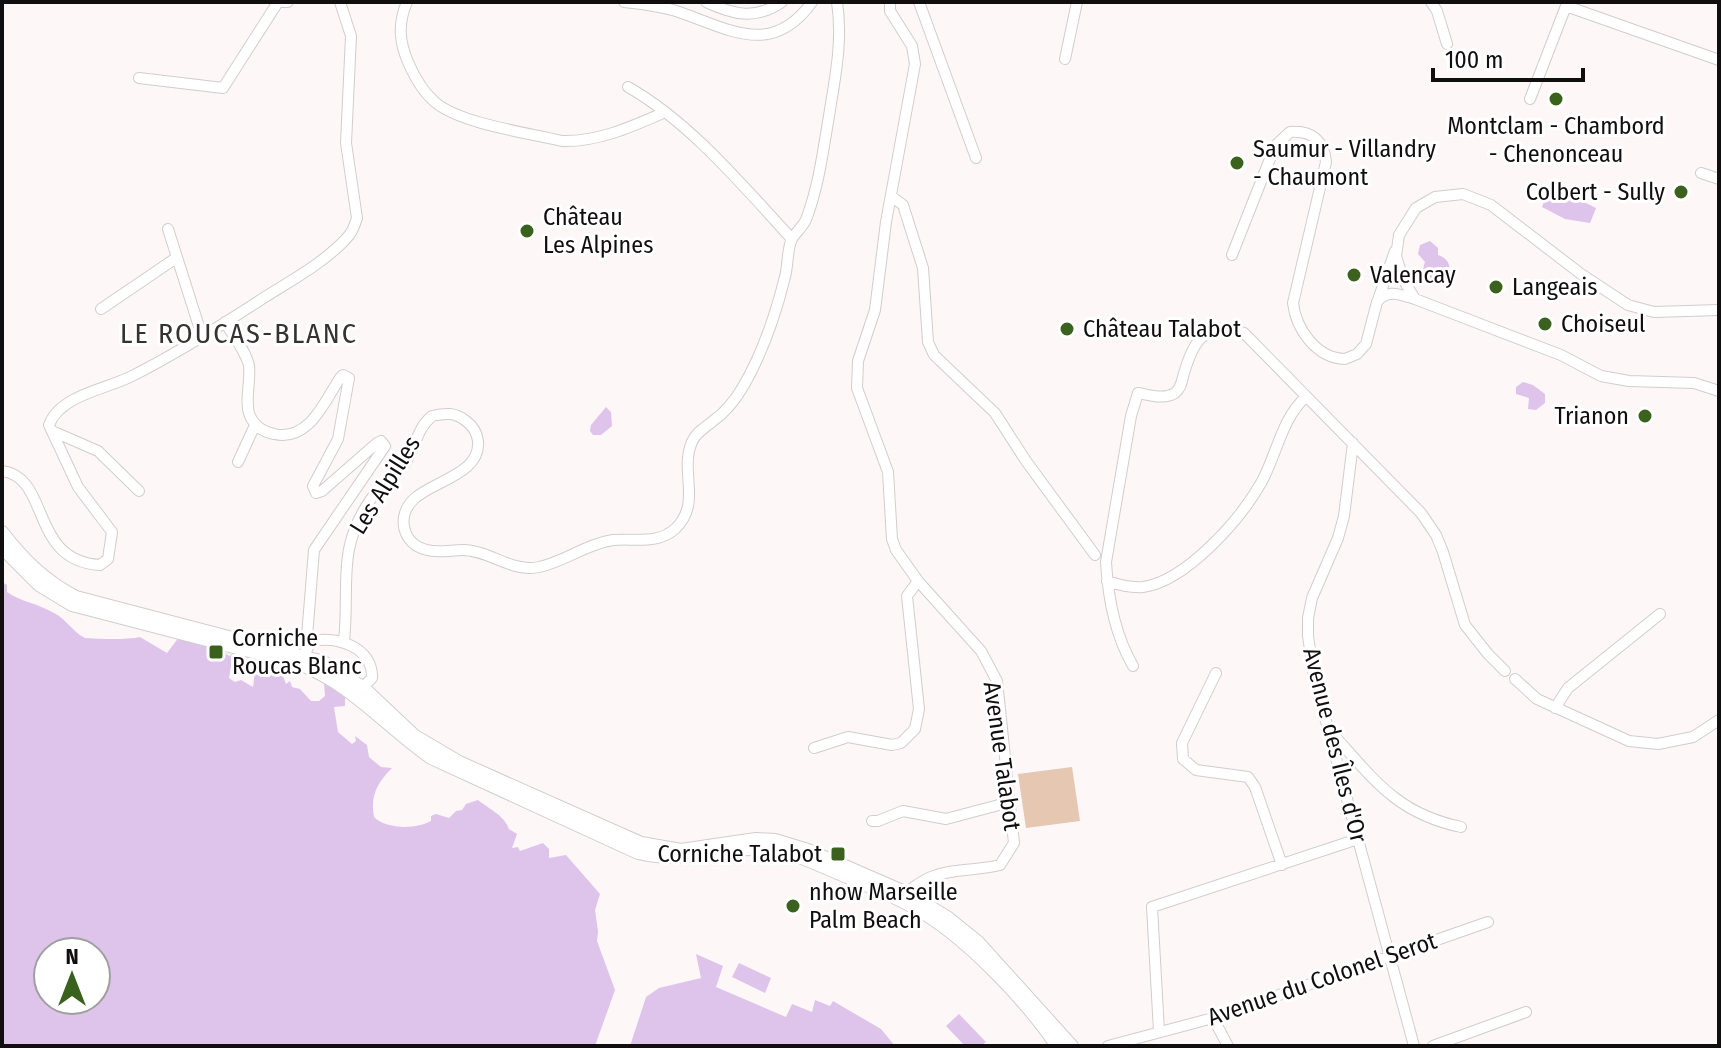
<svg xmlns="http://www.w3.org/2000/svg" width="1721" height="1048" font-family="'Fira Sans Condensed',sans-serif">
<style>
.garden{fill:#e5c7b2}
.water{fill:#dec4eb;fill-rule:evenodd}
.lines{fill:none;stroke-linecap:round;stroke-linejoin:round}
.minor-casing{stroke:#d2cdcd;stroke-width:12}
.major-casing{stroke:#d2cdcd;stroke-width:14}
.minor{stroke:#fff;stroke-width:10}
.major{stroke:#fff;stroke-width:12}
.poi-dot{fill:#3a621e;stroke:#fff;stroke-width:3}
.labels{text-anchor:middle;dominant-baseline:central;stroke-width:6;stroke-linejoin:round;paint-order:stroke}
.poi-label{font-size:24px;fill:#100e0e;stroke:#fff;text-anchor:start}
.street-label{font-size:24px;fill:#100e0e;stroke:#fff}
.quarter-label{font-size:28px;letter-spacing:2px;fill:#363232;stroke:#fff}
</style>
<rect width="100%" height="100%" fill="#fdf7f8"/>
<!-- garden -->
<path class="garden" d="M 1072,767 L 1080,821 L 1026,828 L 1018,774 Z"/>
<!-- water -->
<path class="water" d="M 1548,191 L 1574,197 L 1596,208 L 1590,223 L 1565,219 L 1542,207 Z
M 1430,241 L 1438,248 L 1438,255 C 1447,258 1451,264 1449,273 L 1441,282 C 1428,284 1420,275 1425,262 L 1418,254 L 1420,245 Z
M 1523,382 L 1533,385 L 1545,394 L 1545,403 L 1536,410 L 1528,409 L 1529,398 L 1516,394 L 1516,387 Z
M 606,407 L 611,412 L 612,426 L 601,435 L 593,435 L 590,431 L 591,425 Z
M 2,582 L 7,585 L 7,592 C 21,602 37,603 54,613 C 66,619 73,632 85,638 C 98,639 128,640 140,637 L 167,653 L 179,637 L 207,637 L 229,656 L 235,652 L 238,657 L 232,661 L 229,678 L 235,682 L 241,680 L 253,687 L 255,671 L 261,671 L 264,665 L 281,671 L 286,684 L 290,681 L 292,687 L 300,689 L 311,701 L 319,701 L 325,696 L 324,683 L 352,694 L 345,698 L 345,706 L 334,707 L 338,732 L 352,744 L 356,741 L 355,736 L 367,745 L 369,757 L 381,767 L 392,768 C 378,782 370,795 374,817 C 387,830 417,829 431,821 L 431,816 L 436,814 L 449,818 L 456,811 L 462,810 L 466,804 L 478,800 C 489,809 504,815 509,829 L 517,834 L 512,848 L 518,847 L 520,851 L 543,843 L 549,849 L 549,858 L 566,855 L 600,894 L 595,910 L 598,931 L 597,941 L 615,990 L 595,1046 L 2,1046 ZM 48,952 L 96,952 L 96,1000 L 48,1000 Z
M 696,954 L 723,966 L 716,987 L 786,1017 L 792,1004 L 812,1012 L 815,1000 L 830,1006 L 833,1001 L 881,1029 L 895,1046 L 630,1046 L 646,997 L 659,988 L 701,978 Z
M 739,963 L 771,978 L 765,993 L 732,977 Z
M 959,1014 L 986,1042 L 981,1046 L 965,1046 L 946,1026 Z"/>
<g class="lines">
<defs>
<path id="minor" d="M 407,2 C 398,23 399,41 408,62 C 414,76 424,93 436,103 C 462,124 529,133 562,141 C 598,142 631,127 663,113
M 624,2 C 643,4 662,6 679,12 C 729,29 772,58 812,2
M 706,2 C 734,15 755,20 782,2
M 890,2 L 890,11 L 912,46 L 915,64 L 886,222 L 875,310 L 858,361 L 857,388 L 888,472 L 892,539 L 896,550 L 918,581 L 981,651 L 997,681 L 1014,843 L 1000,865 C 977,871 953,868 931,877 C 921,881 912,889 903,894
M 919,2 L 976,158
M 1431,2 L 1437,11 L 1447,44
M 1065,59 L 1077,2
M 139,78 L 223,88 L 278,2 L 288,2
M 628,87 C 690,122 743,186 791,238
M 1530,99 L 1566,6 L 1719,60
M 1701,173 L 1719,179
M 891,196 L 903,205 L 923,268 L 928,342 L 934,355 L 995,413 L 1026,461 L 1095,555
M 168,229 L 202,336
M 1232,255 L 1275,146 L 1290,132 C 1312,130 1324,141 1326,162 L 1293,303 C 1296,329 1316,358 1345,359 L 1357,354 L 1366,344 L 1377,302 C 1387,288 1401,295 1415,299 L 1561,355 L 1601,376 L 1629,381 L 1694,383 L 1719,391
M 1415,299 L 1403,279 L 1396,256 L 1399,235 L 1416,208 L 1435,197 L 1463,194 L 1491,205 L 1581,274 L 1628,305 L 1654,312 L 1719,310
M 1378,300 L 1395,251
M 101,309 L 176,258
M 225,322 C 233,336 246,351 249,366 C 251,382 244,402 250,416 C 255,427 264,432 274,434 C 309,442 324,402 340,378 L 343,375 L 349,378 L 338,439 L 313,486 L 316,493 L 322,491 L 377,443 L 381,441 L 385,446 L 314,550 L 307,636 L 312,641
M 52,431 L 98,451 L 139,491
M 1353,443 L 1344,516 L 1338,538 L 1312,598 L 1308,618 L 1308,636 L 1314,677 L 1414,1046
M 238,462 L 255,425
M 2,471 C 51,477 29,561 100,565 L 108,559 L 112,532 L 78,487 L 49,425 C 60,395 107,389 132,376 C 178,353 222,325 265,297 C 292,280 323,263 345,240 C 352,233 354,227 357,218 L 346,143 L 351,36 L 340,2
M 1107,581 C 1119,585 1130,588 1143,587 C 1186,581 1240,520 1261,483 C 1276,457 1282,417 1306,397
M 344,641 C 350,585 336,549 371,499 C 380,486 395,477 405,463 C 416,448 416,429 432,416 C 445,413 455,412 466,421 C 473,426 477,433 478,441 C 481,474 433,481 414,499 C 396,516 402,544 427,550 C 438,553 451,550 463,550 C 489,550 512,573 539,567 C 564,562 586,544 613,540 C 635,538 658,545 676,528 C 702,502 679,471 692,442 C 696,432 705,428 713,421 C 726,412 736,399 744,385 C 763,352 776,313 785,277 C 788,266 787,252 791,241 C 794,233 804,227 807,217 C 819,184 823,151 829,116 C 835,78 843,41 837,2
M 300,661 L 312,641 C 337,636 373,647 372,678 L 359,691
M 1133,666 C 1115,635 1108,598 1106,562 L 1131,416 L 1138,393 C 1150,395 1164,400 1175,393 C 1182,388 1182,378 1185,370 C 1195,337 1207,322 1244,333 L 1421,513 L 1436,535 L 1443,552 L 1465,625 L 1488,654 L 1505,671
M 1216,673 L 1182,743 L 1183,759 L 1196,770 L 1248,777 L 1255,787 L 1282,865
M 1515,679 L 1537,699 L 1629,741 L 1658,744 L 1693,737 L 1719,720
M 1555,708 L 1568,688 L 1660,614
M 1330,731 C 1373,778 1395,813 1461,827
M 814,748 L 848,737 L 892,745 L 901,743 L 915,729 L 919,709 L 907,596 L 918,581
M 872,821 L 878,821 L 903,811 L 946,819 L 1010,802
M 1213,1018 L 1228,1046
M 1159,1031 L 1152,907 L 1358,839
M 1108,1046 L 1213,1018 L 1488,922
M 1433,1046 L 1526,1012"/>
<path id="major" d="M 2,532 C 23,559 45,581 76,597 L 324,662 L 364,688 L 415,736 L 459,762 L 641,843 L 681,850 L 756,839 L 775,840 L 808,850 L 907,893 L 947,917 L 978,942 L 1072,1046
M 2,548 L 39,585 L 72,605 L 299,664 C 353,685 385,726 431,758 L 638,853 C 688,865 725,844 771,850 C 795,853 818,865 840,874 C 864,885 890,894 913,907 C 964,935 1024,998 1057,1046"/>
</defs>
<!-- minor casing -->
<use href="#minor" class="minor-casing"/>
<!-- major casing -->
<use href="#major" class="major-casing"/>
<!-- minor -->
<use href="#minor" class="minor"/>
<!-- major -->
<use href="#major" class="major"/>
</g>
<!-- markers -->
<g class="poi-dot">
<circle cx="1556" cy="99" r="8"/>
<circle cx="1237" cy="163" r="8"/>
<circle cx="1681" cy="192" r="8"/>
<circle cx="527" cy="231" r="8"/>
<circle cx="1354" cy="275" r="8"/>
<circle cx="1496" cy="287" r="8"/>
<circle cx="1545" cy="324" r="8"/>
<circle cx="1067" cy="329" r="8"/>
<circle cx="1645" cy="416" r="8"/>
<rect x="208" y="644" width="16" height="16" rx="4"/>
<rect x="830" y="846" width="16" height="16" rx="4"/>
<circle cx="793" cy="906" r="8"/>
</g>
<g class="labels">
<!-- poi labels -->
<g class="poi-label">
<text x="1556" y="126" text-anchor="middle">Montclam - Chambord<tspan x="1556" dy="28">- Chenonceau</tspan></text>
<text x="1253" y="149">Saumur - Villandry<tspan x="1253" dy="28">- Chaumont</tspan></text>
<text x="1665" y="192" text-anchor="end">Colbert - Sully</text>
<text x="543" y="217">Château<tspan x="543" dy="28">Les Alpines</tspan></text>
<text x="1370" y="275">Valencay</text>
<text x="1512" y="287">Langeais</text>
<text x="1561" y="324">Choiseul</text>
<text x="1083" y="329">Château Talabot</text>
<text x="1629" y="416" text-anchor="end">Trianon</text>
<text x="232" y="638">Corniche<tspan x="232" dy="28">Roucas Blanc</tspan></text>
<text x="822" y="854" text-anchor="end">Corniche Talabot</text>
<text x="809" y="892">nhow Marseille<tspan x="809" dy="28">Palm Beach</tspan></text>
</g>
<!-- street labels -->
<g class="street-label">
<text transform="translate(385 485) rotate(-58)">Les Alpilles</text>
<text transform="translate(1335 745) rotate(76)">Avenue des Îles d'Or</text>
<text transform="translate(1002 756) rotate(82)">Avenue Talabot</text>
<text transform="translate(1322 979) rotate(-19)">Avenue du Colonel Serot</text>
</g>
<!-- quarter labels -->
<g class="quarter-label">
<text x="239" y="333">LE ROUCAS-BLANC</text>
</g>
</g>
<!-- border -->
<rect width="1721" height="1048" fill="none" stroke="#100e0e" stroke-width="8"/>
<!-- north arrow -->
<g transform="translate(72 976)"><circle r="38" fill="#ffffff" stroke="#9f9f9f" stroke-width="2"/>
<path d="M0-6L14 30L0 20L-14 30Z" fill="#3a621e"/>
<text y="-12" font-size="22" font-weight="bold" text-anchor="middle" fill="#100e0e">N</text>
</g>
<!-- scale -->
<path d="M1433 68v12h150v-12" fill="none" stroke="#100e0e" stroke-width="4"/>
<text x="1445" y="68" font-size="24" fill="#100e0e" stroke="#ffffff" stroke-width="6" paint-order="stroke">100 m</text>
</svg>
